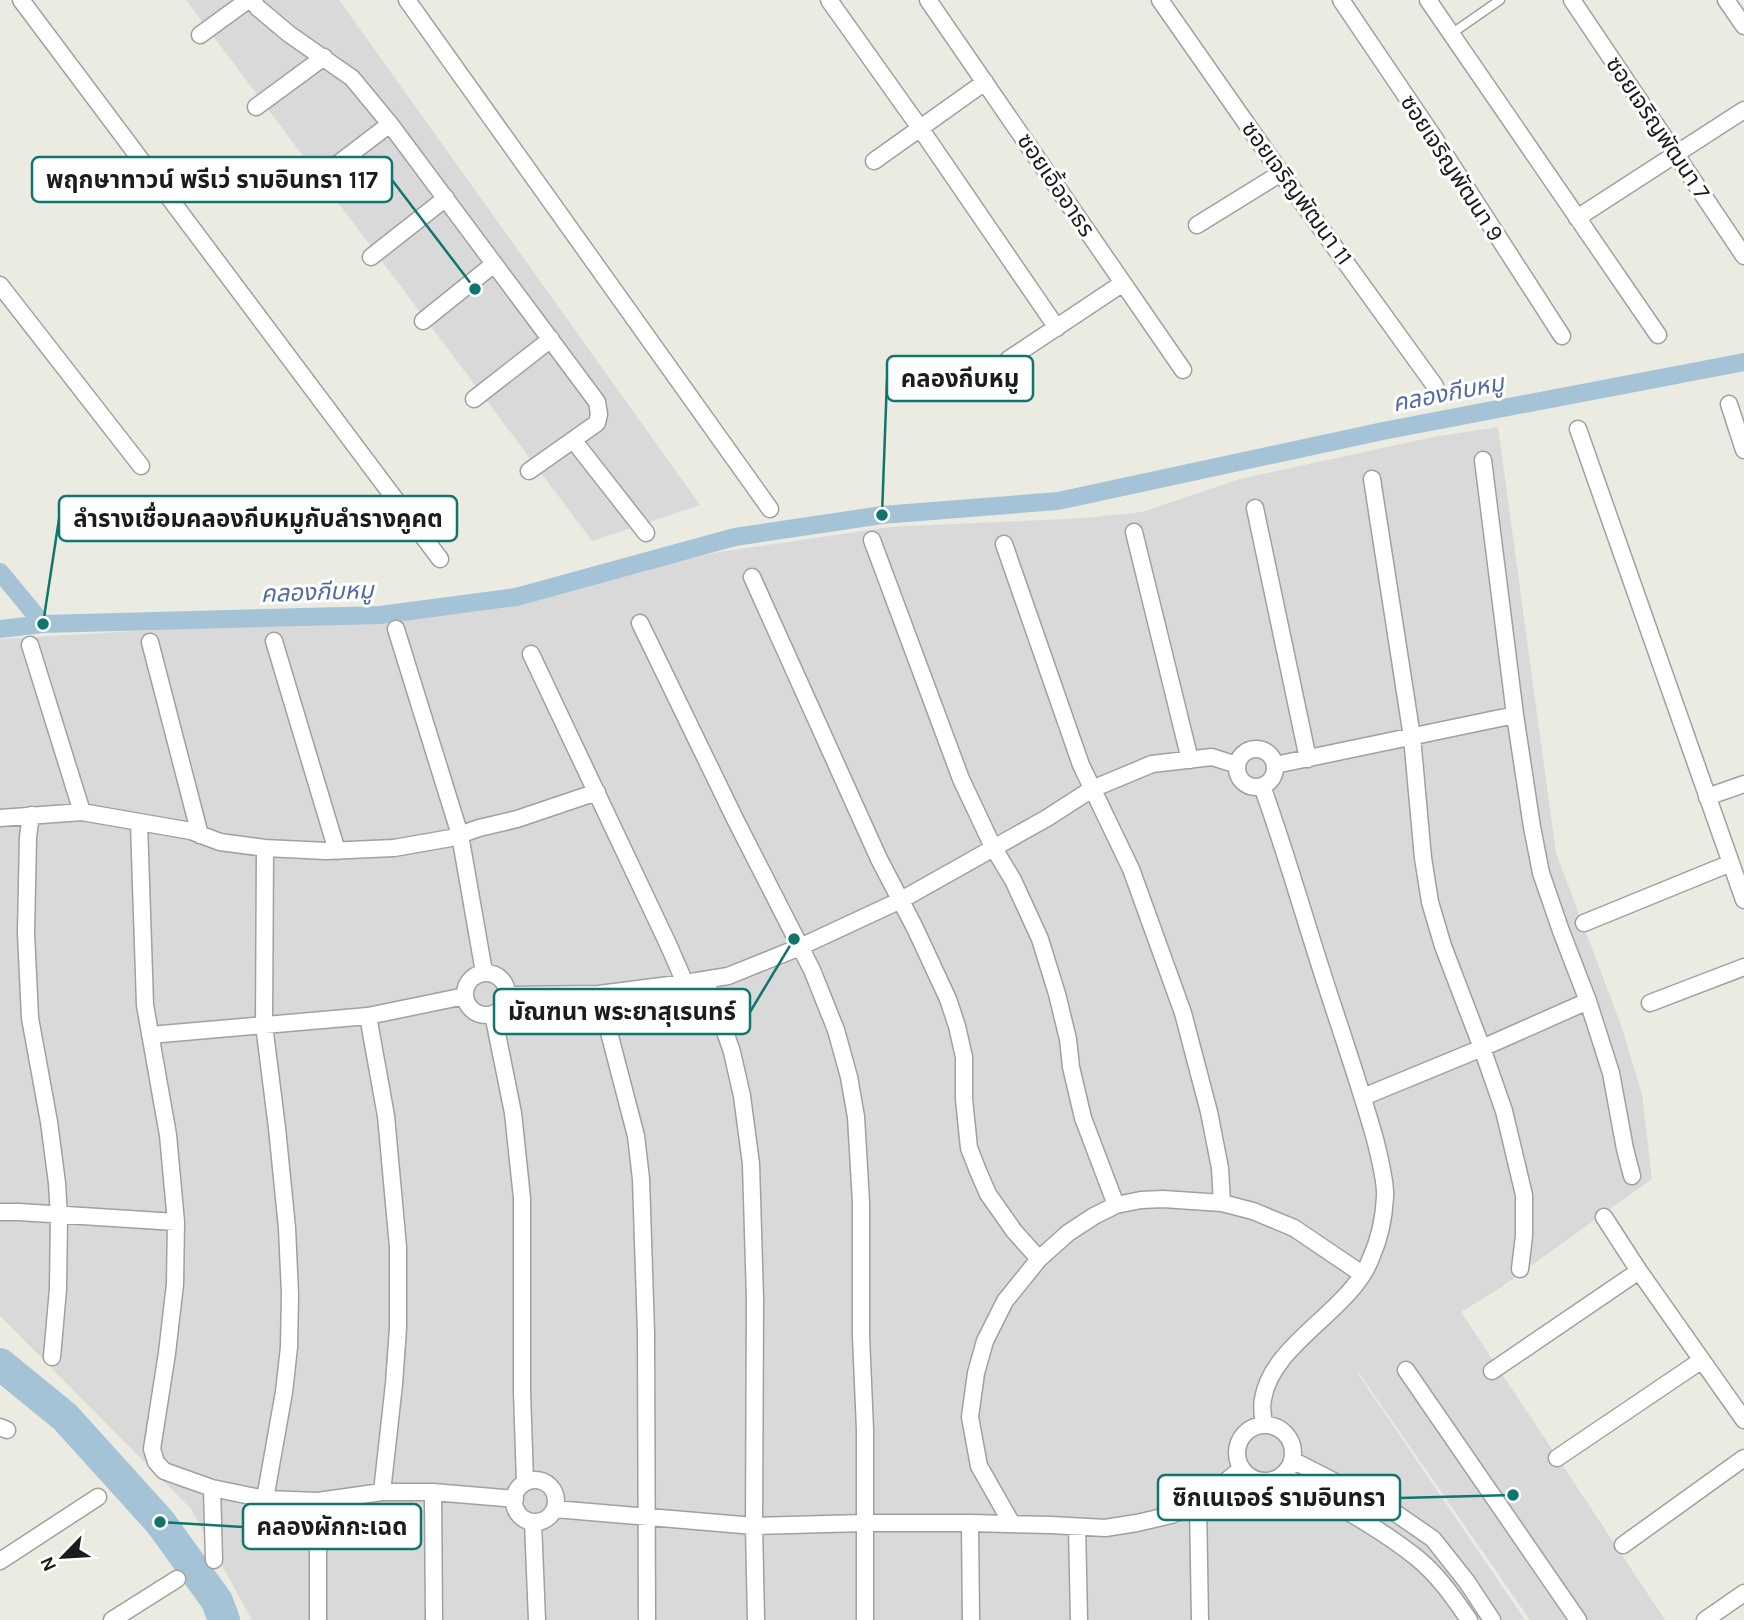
<svg xmlns="http://www.w3.org/2000/svg" width="1744" height="1620" font-family="Karla,'Noto Sans Thai',sans-serif">
<style>
.residential{fill:#dad9d9}
.lines{fill:none;stroke-linecap:round;stroke-linejoin:round}
.canal{stroke:#a5c3d7;stroke-width:18}
.river{stroke:#a5c3d7;stroke-width:32}
.service-casing{stroke:#a0a0a0;stroke-width:11}
.minor-casing{stroke:#a0a0a0;stroke-width:19}
.service{stroke:#fff;stroke-width:8}
.minor{stroke:#fff;stroke-width:16}
.labels{text-anchor:middle;dominant-baseline:central;stroke-width:6;stroke-linejoin:round;paint-order:stroke}
.street-label{font-size:23px;fill:#1c1c1c;stroke:#fff}
.water-label{font-size:24px;font-style:italic;fill:#506ba3;stroke:#fff}
.leader{fill:none;stroke:#0f766e;stroke-width:2.5}
.callout-dot{fill:#0f766e;stroke:#fff;stroke-width:2.5}
.callout{fill:#fff;stroke:#0f766e;stroke-width:2.5}
.callout-label{font-size:24px;text-anchor:middle;font-weight:bold;fill:#1c1c1c}
</style>
<rect width="100%" height="100%" fill="#ecebe2"/>
<!-- residential -->
<path class="residential" d="M 186,0 L 339,0 L 700,505 L 592,541 Z
M 1498,427 L 1556,853 L 1621,1025 L 1642,1094 L 1652,1179 L 1500,1288 L 1461,1312 L 1665,1620 L 1530,1620 L 1359,1373 L 1358,1374 L 1525,1620 L 252,1620 L 191,1509 L 0,1316 L 0,639 L 467,611 L 719,552 L 890,527 L 1086,518 L 1142,512 L 1240,479 L 1433,437 Z"/>
<g class="lines">
<!-- canal -->
<path class="canal" d="M 0,572 L 43,624
M 0,629 L 43,624 L 380,615 L 516,597 L 735,537 L 882,515 L 1058,501 L 1383,431 L 1744,362"/>
<!-- river -->
<path class="river" d="M 0,1364 L 65,1417 L 160,1522 L 217,1601 L 224,1620"/>
<defs>
<path id="service" d="M 1451,34 L 1500,0"/>
<path id="minor" d="M 21,0 L 440,559
M 252,0 L 258,8 L 289,34 L 352,78 L 390,124 L 597,402 L 599,414 L 597,423 L 529,471
M 407,0 L 770,509
M 829,0 L 920,128 L 1057,328
M 928,0 L 1183,370
M 1160,0 L 1281,173 L 1435,386
M 1341,0 L 1435,139 L 1562,336
M 1428,0 L 1658,335
M 1572,0 L 1744,256
M 1726,0 L 1744,26
M 200,35 L 248,0
M 256,107 L 324,57
M 874,161 L 985,82
M 314,182 L 390,124
M 1577,218 L 1744,110
M 1197,225 L 1281,173
M 371,257 L 446,198
M 0,285 L 141,466
M 423,321 L 494,264
M 1009,359 L 1123,283
M 474,399 L 551,339
M 1729,404 L 1744,450
M 1578,429 L 1744,900
M 574,441 L 646,533
M 1483,460 L 1515,715 L 1532,827 L 1541,873 L 1561,931 L 1588,1001 L 1611,1073 L 1625,1149 L 1632,1176
M 1372,479 L 1412,737 L 1423,858 L 1430,902 L 1443,946 L 1482,1048 L 1504,1111 L 1524,1195 L 1524,1236 L 1520,1269
M 1255,508 L 1308,759
M 1134,532 L 1190,760
M 872,540 L 961,779 L 993,847 L 1013,880 L 1040,939 L 1057,994 L 1068,1039 L 1071,1067 L 1083,1118 L 1116,1205
M 1004,544 L 1081,765 L 1131,869 L 1183,1013 L 1209,1112 L 1220,1168 L 1222,1203
M 752,577 L 879,859 L 915,928 L 948,999 L 957,1026 L 964,1057 L 964,1099 L 969,1148 L 978,1171 L 988,1194 L 1014,1231 L 1039,1259
M 640,623 L 736,821 L 812,970 L 836,1030 L 849,1077 L 856,1117 L 861,1202 L 861,1336 L 865,1430 L 865,1620
M 396,629 L 460,835 L 484,972
M 274,641 L 337,851
M 150,642 L 200,835
M 30,645 L 82,812
M 531,654 L 668,944 L 685,983
M1237 768a19 19 0 1 1 38 0a19 19 0 1 1-38 0Z
M 1275,765 L 1515,715
M 1262,786 C 1288,858 1308,931 1332,1003 C 1347,1048 1362,1093 1375,1139 C 1379,1155 1386,1182 1385,1197 C 1384,1217 1379,1240 1371,1258 C 1351,1311 1272,1343 1263,1399 C 1261,1407 1263,1417 1264,1425
M 1707,797 L 1744,784
M 31,815 L 28,837 L 26,933 L 30,1018 L 49,1122 L 57,1183 L 59,1216 L 58,1289 L 52,1357
M 0,818 L 82,812 L 191,831 L 220,842 L 265,848 L 326,851 L 394,848 L 451,838 L 479,828 L 517,819 L 597,792
M 139,823 L 145,1005 L 168,1135 L 176,1222 L 175,1284 L 167,1353 L 152,1449 L 156,1462 L 164,1471 L 212,1488 L 265,1499 L 318,1501 L 382,1492 L 433,1492 L 515,1499
M 265,848 L 264,1025 L 277,1128 L 287,1228 L 290,1294 L 289,1347 L 284,1392 L 265,1499
M 1584,923 L 1731,863
M465 994a21 21 0 1 1 42 0a21 21 0 1 1-42 0Z
M 705,980 L 720,1017 L 732,1052 L 742,1096 L 751,1164 L 755,1299 L 754,1526 L 756,1620
M 599,994 L 636,1136 L 641,1179 L 646,1333 L 647,1620
M 507,995 L 599,994 L 685,983 L 728,976 L 800,947 L 901,900 L 1047,818 L 1092,789 L 1152,764 L 1212,757 L 1237,765
M 1650,1003 L 1744,967
M 493,1014 L 513,1113 L 522,1198 L 522,1392 L 525,1482
M 368,1016 L 386,1116 L 398,1247 L 398,1328 L 394,1384 L 382,1492
M 150,1035 L 368,1016 L 465,996
M 1363,1097 L 1482,1048 L 1588,1001
M 0,1212 L 19,1212 L 176,1222
M 1604,1217 L 1639,1271 L 1744,1420
M 1406,1370 L 1578,1620
M 1492,1371 L 1639,1271
M1237 1453a28 28 0 1 1 56 0a28 28 0 1 1-56 0Z
M 0,1427 L 7,1430
M 1557,1458 L 1702,1360
M 1292,1460 L 1394,1512 L 1433,1539 L 1467,1582 L 1492,1620
M 1283,1475 C 1328,1501 1376,1525 1417,1558 C 1438,1575 1454,1598 1469,1620
M514 1501a21 21 0 1 1 42 0a21 21 0 1 1-42 0Z
M 212,1488 L 214,1560
M 433,1492 L 434,1620
M 1198,1504 L 1200,1620
M 555,1509 L 754,1526 L 864,1523 L 970,1523 L 1051,1525 L 1105,1528 L 1137,1523 L 1171,1515 L 1198,1504 L 1241,1469
M 533,1522 L 537,1620
M 970,1523 L 971,1620
M 1012,1524 L 979,1466 L 970,1417 L 976,1373 L 985,1341 L 1005,1301 L 1039,1259 L 1068,1233 L 1094,1216 L 1116,1205 L 1141,1200 L 1163,1199 L 1222,1203 L 1253,1211 L 1294,1228 L 1362,1274
M 1077,1527 L 1079,1620
M 1623,1545 L 1744,1458
M 0,1561 L 98,1497
M 112,1620 L 177,1579
M 318,1620 L 318,1501
M 1705,1620 L 1744,1593"/>
</defs>
<!-- service casing -->
<use href="#service" class="service-casing"/>
<!-- minor casing -->
<use href="#minor" class="minor-casing"/>
<!-- service -->
<use href="#service" class="service"/>
<!-- minor -->
<use href="#minor" class="minor"/>
</g>
<g class="labels">
<!-- street labels -->
<g class="street-label">
<text transform="translate(1658 128) rotate(56)">ซอยเจริญพัฒนา 7</text>
<text transform="translate(1452 168) rotate(57)">ซอยเจริญพัฒนา 9</text>
<text transform="translate(1056 185) rotate(56)">ซอยเอิ้ออาธร</text>
<text transform="translate(1297 193) rotate(54)">ซอยเจริญพัฒนา 11</text>
</g>
<!-- water labels -->
<g class="water-label">
<text transform="translate(1448 393) rotate(-11)">คลองกีบหมู</text>
<text transform="translate(317 592) rotate(-2)">คลองกีบหมู</text>
</g>
</g>
<!-- callouts -->
<path class="leader" d="M475 289L392 180M882 515L887 379M43 624L59 519M794 939L750 1012M1513 1495L1400 1498M160 1522L243 1527"/>
<g class="callout-dot">
<circle cx="475" cy="289" r="7"/>
<circle cx="882" cy="515" r="7"/>
<circle cx="43" cy="624" r="7"/>
<circle cx="794" cy="939" r="7"/>
<circle cx="1513" cy="1495" r="7"/>
<circle cx="160" cy="1522" r="7"/>
</g>
<g class="callout">
<rect x="32" y="157" width="360" height="45" rx="7"/>
<rect x="887" y="356" width="146" height="45" rx="7"/>
<rect x="59" y="496" width="398" height="45" rx="7"/>
<rect x="494" y="989" width="256" height="45" rx="7"/>
<rect x="1158" y="1475" width="242" height="45" rx="7"/>
<rect x="243" y="1504" width="178" height="45" rx="7"/>
</g>
<g class="callout-label">
<text x="212" y="188">พฤกษาทาวน์ พรีเว่ รามอินทรา 117</text>
<text x="960" y="387">คลองกีบหมู</text>
<text x="258" y="527">ลำรางเชื่อมคลองกีบหมูกับลำรางคูคต</text>
<text x="622" y="1020">มัณฑนา พระยาสุเรนทร์</text>
<text x="1279" y="1506">ซิกเนเจอร์ รามอินทรา</text>
<text x="332" y="1535">คลองผักกะเฉด</text>
</g>
<!-- north arrow -->
<g transform="translate(63 1557) rotate(245)" stroke="#ffffff" stroke-width="5" paint-order="stroke">
<path d="M0-5L12 26L0 18L-12 26Z" fill="#1c1c1c"/>
<text y="-10" font-size="19" font-weight="bold" text-anchor="middle" fill="#1c1c1c">N</text>
</g>
</svg>
